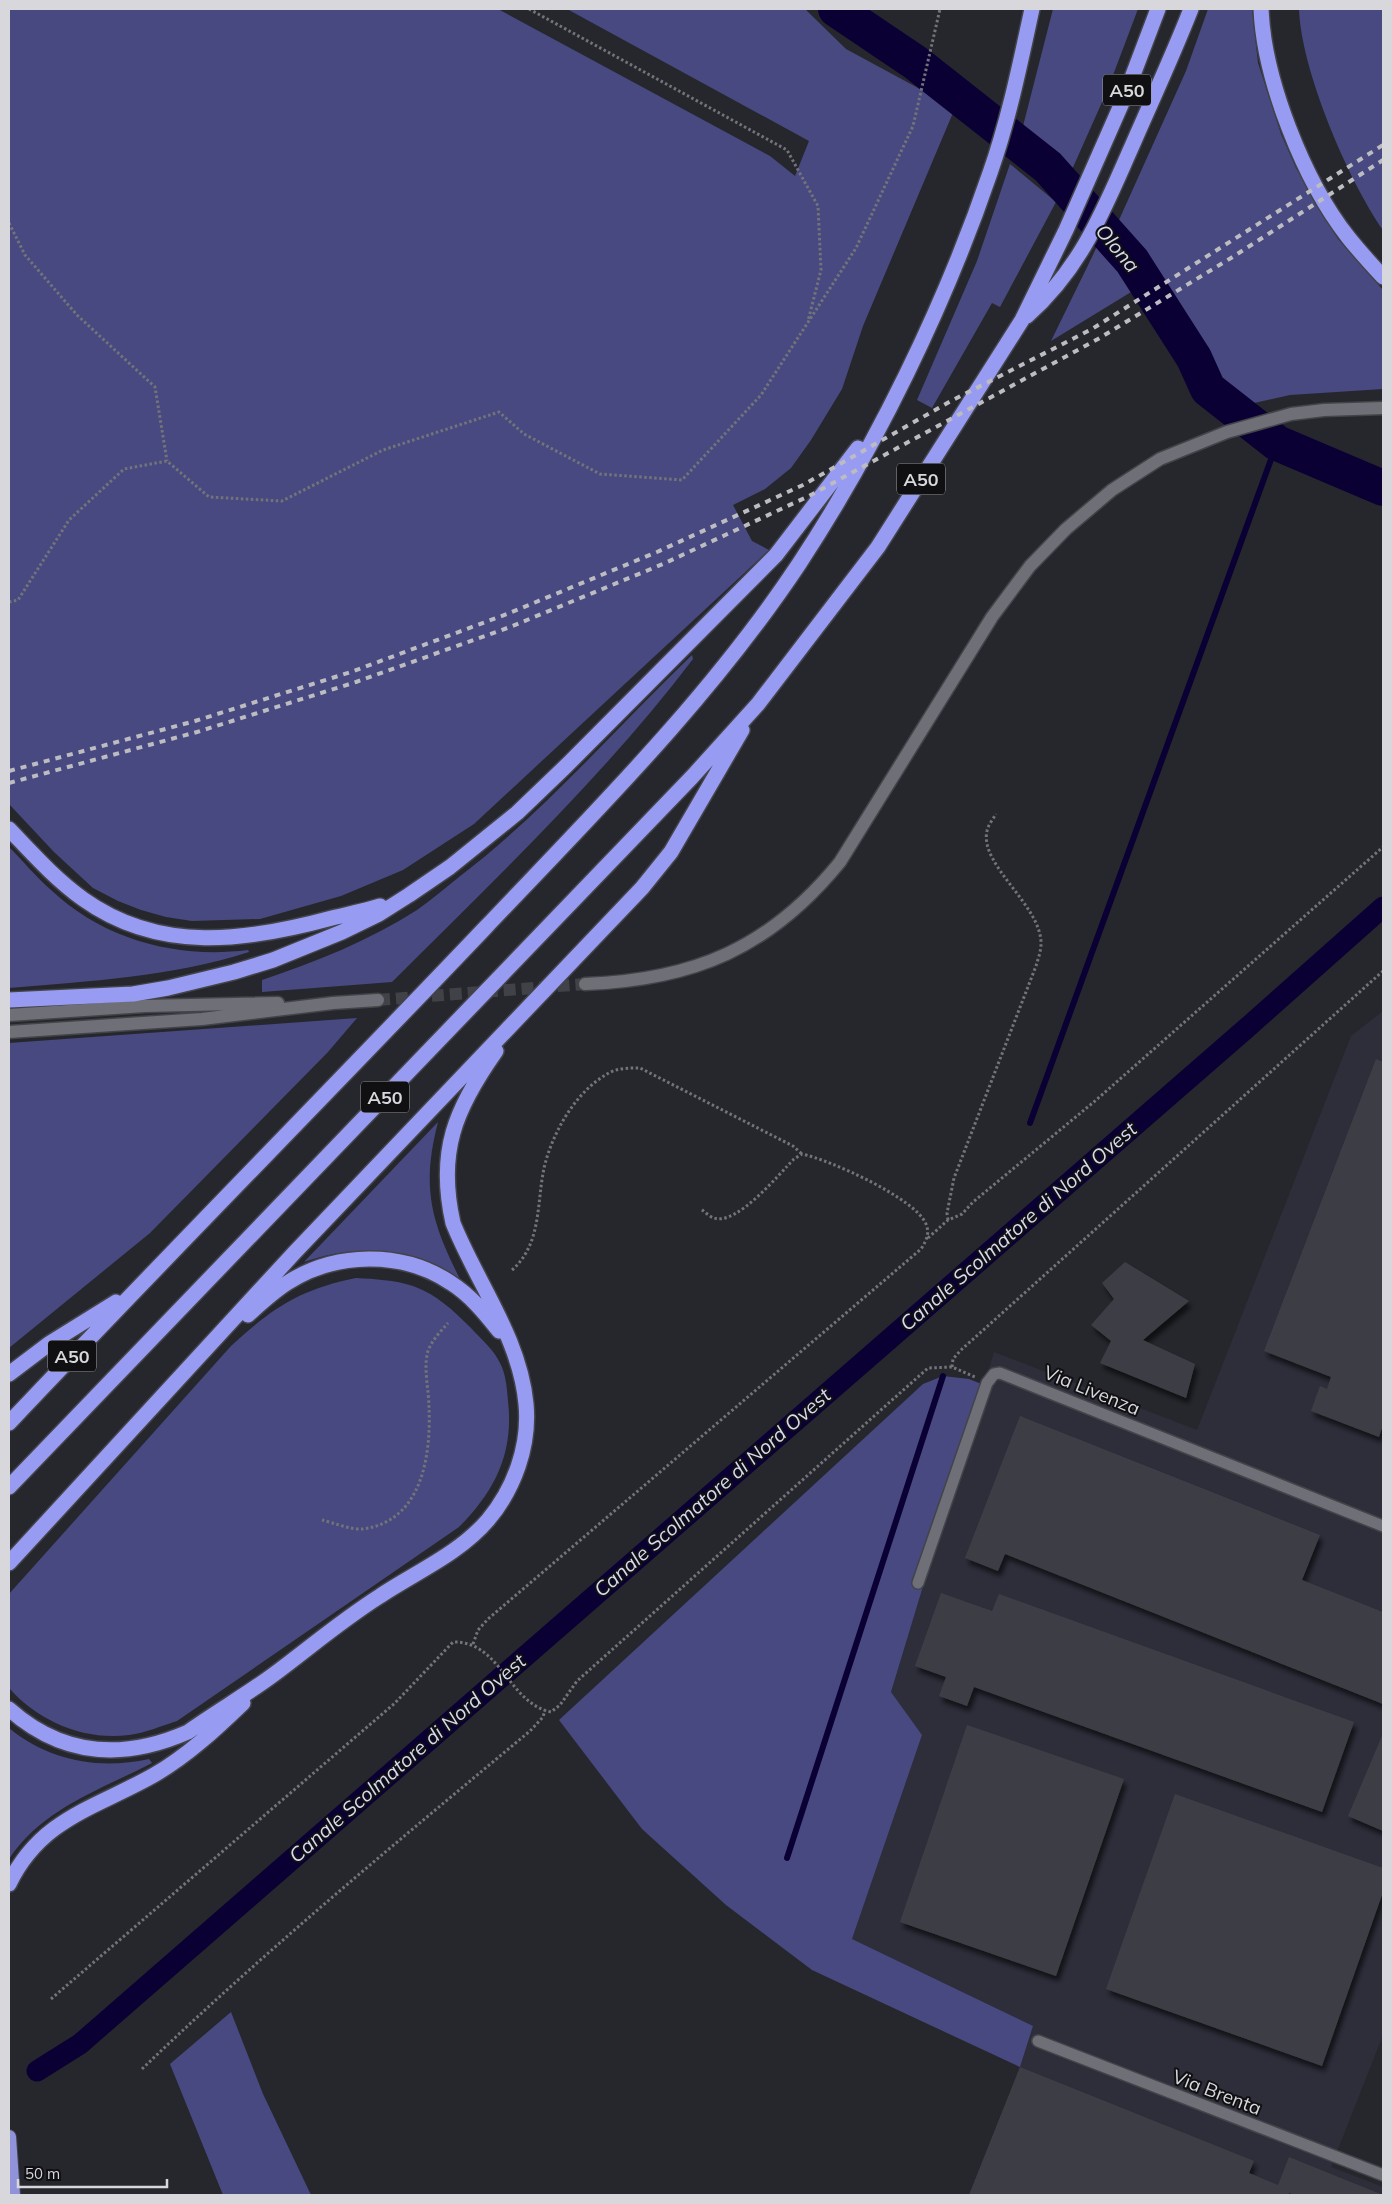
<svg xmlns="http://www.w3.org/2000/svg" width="1392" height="2204" font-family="Mulish,sans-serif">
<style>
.built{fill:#2d2e3a}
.green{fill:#484981}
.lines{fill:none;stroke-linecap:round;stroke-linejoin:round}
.stream{stroke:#0b0034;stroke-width:6}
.canal{stroke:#0b0034;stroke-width:21}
.river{stroke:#0b0034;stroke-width:36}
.building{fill:#3d3e44;filter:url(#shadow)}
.secondary-tunnel{stroke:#414247;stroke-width:12;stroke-dasharray:12 6;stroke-linecap:butt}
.service-casing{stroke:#434449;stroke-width:14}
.secondary-casing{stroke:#434449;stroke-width:15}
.trunk-casing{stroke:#434449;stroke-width:16}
.motorway-casing{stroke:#434449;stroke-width:18}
.path{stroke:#737479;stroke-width:3;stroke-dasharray:2.5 2.5;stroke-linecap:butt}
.service{stroke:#6e6f77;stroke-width:11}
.secondary{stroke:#6e6f77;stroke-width:12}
.trunk{stroke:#9092da;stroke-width:14}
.motorway{stroke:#989bf2;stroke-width:15}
.rail{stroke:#bcbcc1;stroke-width:4;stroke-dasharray:6 6;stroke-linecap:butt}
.labels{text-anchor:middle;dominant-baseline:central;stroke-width:4;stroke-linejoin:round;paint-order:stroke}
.shield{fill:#101013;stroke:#9c9ca0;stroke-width:1}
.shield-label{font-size:18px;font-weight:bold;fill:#d8d8dc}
.street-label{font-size:19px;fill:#d8d8dc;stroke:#101013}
.water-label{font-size:20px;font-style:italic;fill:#d7d9f0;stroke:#101013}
</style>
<defs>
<filter id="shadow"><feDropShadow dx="3" dy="5.5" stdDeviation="2.5" flood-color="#0009"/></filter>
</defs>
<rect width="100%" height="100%" fill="#26272d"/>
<!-- built -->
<path class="built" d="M 1383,1011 L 1383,2035 L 1331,2167 L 1383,2187 L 1383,2195 L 969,2195 L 1020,2067 L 1033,2026 L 852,1939 L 922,1735 L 891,1692 L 994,1352 L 1197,1430 L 1351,1036 Z"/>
<!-- green -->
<path class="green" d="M 9,9 L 498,9 L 770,156 L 795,176 L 809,141 L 567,9 L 805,9 L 846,49 L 955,108 L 863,326 L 842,389 L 811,440 L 791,468 L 765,489 L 733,505 L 752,541 L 769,550 L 474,824 L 403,870 L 341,896 L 260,919 L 192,921 L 166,917 L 141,910 L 118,901 L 93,888 L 54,852 L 9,804 Z
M 1053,9 L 1138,9 L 1107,91 L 1070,174 L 1022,130 Z
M 1208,9 L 1252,9 L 1258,63 L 1281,134 L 1296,168 L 1338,239 L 1383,290 L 1383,389 L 1290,395 L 1245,405 C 1219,379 1207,354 1188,323 C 1167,287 1144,253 1119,220 L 1186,71 Z
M 1299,9 L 1383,9 L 1383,230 C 1348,180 1301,70 1299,9 Z
M 1010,164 L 1056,202 L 1000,307 L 992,303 L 932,408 L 917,400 L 977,261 Z
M 1098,244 L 1136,289 L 1051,341 L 1092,257 Z
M 692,655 L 693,659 C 604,776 496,878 392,982 L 262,992 L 262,980 C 316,962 368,941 417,910 C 431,900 445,888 459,877 C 544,812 615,729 692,655 Z
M 9,847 C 23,861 36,877 51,890 C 104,940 177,959 248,950 L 249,952 C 171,977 90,981 9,988 Z
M 357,1018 L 328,1052 L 150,1233 L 9,1348 L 9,1043 Z
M 438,1122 C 421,1188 431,1222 461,1281 C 413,1248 358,1243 304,1262 Z
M 356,1278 C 375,1279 394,1280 413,1286 C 436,1294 454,1311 471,1328 C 481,1339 494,1350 500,1363 C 506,1374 507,1389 508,1401 C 514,1453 495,1491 459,1527 L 177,1721 C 161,1726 145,1733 129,1735 C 84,1741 38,1721 9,1688 L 9,1594 L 231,1346 C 272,1308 301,1289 356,1278 Z
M 943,1376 L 969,1379 L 984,1385 L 891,1692 L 922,1735 L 852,1939 L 1033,2026 L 1020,2067 L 812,1970 L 726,1905 L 642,1829 L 559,1720 L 923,1384 Z
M 9,1728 C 49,1761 99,1770 149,1759 L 152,1763 C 100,1790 43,1808 9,1859 Z
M 231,2012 L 263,2094 L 311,2195 L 223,2195 L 170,2064 Z"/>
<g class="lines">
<!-- stream -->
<path class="stream" d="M 1030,1123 L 1277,443
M 787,1858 L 943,1376"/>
<!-- canal -->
<path class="canal" d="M 37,2071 L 80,2044 L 1249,1026 L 1383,907"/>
<!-- river -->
<path class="river" d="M 836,9 L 916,63 L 1048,167 L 1132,261 L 1194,358 L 1208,389 L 1277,443 L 1383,488"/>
</g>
<!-- building -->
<path class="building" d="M 1376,1059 L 1383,1062 L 1383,1425 L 1379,1437 L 1311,1411 L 1320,1386 L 1327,1389 L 1331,1377 L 1264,1351 Z
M 1125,1262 L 1189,1301 L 1143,1340 L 1195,1364 L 1186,1398 L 1100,1363 L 1111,1341 L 1091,1325 L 1114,1299 L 1102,1283 Z
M 1020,1416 L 1320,1535 L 1302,1580 L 1383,1612 L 1383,1704 L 1005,1554 L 998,1571 L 965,1558 Z
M 941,1593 L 992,1611 L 999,1594 L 1354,1722 L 1322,1812 L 974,1687 L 967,1706 L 939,1696 L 946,1677 L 915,1666 Z
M 967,1725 L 1124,1779 L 1056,1976 L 900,1922 Z
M 1382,1736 L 1383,1736 L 1383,1831 L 1348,1816 Z
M 1175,1794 L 1383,1868 L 1383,1892 L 1322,2066 L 1106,1989 Z
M 1020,2067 L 1254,2161 L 1249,2173 L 1278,2185 L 1289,2157 L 1383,2195 L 1294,2195 L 1289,2193 L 1289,2195 L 969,2195 Z"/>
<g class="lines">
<!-- secondary-tunnel -->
<path class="secondary-tunnel" d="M 378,1000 L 585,984"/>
<defs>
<path id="service" d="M 918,1583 L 987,1383 L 994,1374 L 1000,1373 L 1383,1526
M 1038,2041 L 1383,2175"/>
<path id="secondary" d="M 585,984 C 694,980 770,948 840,862 L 992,617 L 1030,566 L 1066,529 L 1112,490 L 1160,459 L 1227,432 L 1291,414 L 1324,410 L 1383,408
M 9,1015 L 145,1006 L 278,1003
M 9,1032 L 202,1019 L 333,1003 L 378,1000"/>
<path id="trunk" d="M 9,2137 L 13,2195"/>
<path id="motorway" d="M 1261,9 C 1264,80 1304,181 1348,237 C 1359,251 1371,264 1383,277
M 1027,316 C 1082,267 1103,211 1132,146 C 1152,100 1173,55 1191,9
M 9,829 C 32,853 55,879 83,899 C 160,954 247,941 332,918 C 348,914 364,911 380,906
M 9,1000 L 133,994 L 168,988 L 234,972 L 273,960 L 342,932 L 379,914 L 409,895 L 450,867 L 517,813 L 567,765 L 776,555 L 858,448
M 248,1315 C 261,1303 273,1292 287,1283 C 335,1252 402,1250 451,1283 C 470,1295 485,1313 499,1331
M 9,1374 L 50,1343 L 116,1302
M 9,1423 C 166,1257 327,1094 485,928 C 595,812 710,698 799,564 C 876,447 945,305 990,173 C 1009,119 1020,64 1032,9
M 9,1487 L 692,777 L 758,704 L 878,547 L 1022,320 L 1066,230 L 1092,171 L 1125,96 L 1158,9
M 9,1563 L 295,1252 L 642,888 L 671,852 L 742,730
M 9,1709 C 63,1757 124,1760 188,1732 C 216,1712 246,1695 273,1675 C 308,1649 342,1620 380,1596 C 416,1572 459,1554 488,1520 C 514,1489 530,1446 526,1404 C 520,1338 477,1283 453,1223 C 437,1152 455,1109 496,1051
M 9,1884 C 41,1818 96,1808 154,1775 C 187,1756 216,1729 243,1703"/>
</defs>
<!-- service casing -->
<use href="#service" class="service-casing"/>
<!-- secondary casing -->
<use href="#secondary" class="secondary-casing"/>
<!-- trunk casing -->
<use href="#trunk" class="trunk-casing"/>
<!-- motorway casing -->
<use href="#motorway" class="motorway-casing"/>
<!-- path -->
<path class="path" d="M 529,9 L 787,150 L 818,206 L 821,270 L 808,321
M 9,223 L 25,255 L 77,315 L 155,387 L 167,461
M 9,602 L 18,600 L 69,520 L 124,469 L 167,461 L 209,497 L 282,501 L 383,450 L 499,412 L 524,434 L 600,474 L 682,480 L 761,395 L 856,248 L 913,126 L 940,9
M 948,1220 L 947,1213 L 954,1178 L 1036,966 C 1038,959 1041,951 1041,944 C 1042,906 979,865 987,831 C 988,825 993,819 996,814
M 928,1238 L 948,1220 L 962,1214 L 973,1202 L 1095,1101 L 1383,847
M 512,1270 C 543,1243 536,1200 545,1164 C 554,1130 576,1092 607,1074 C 616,1068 629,1068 640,1068 L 793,1146 L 802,1154
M 952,1367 L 953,1359 L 961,1350 L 1383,971
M 322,1520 C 334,1523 351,1530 363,1529 C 422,1521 431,1456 429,1408 C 429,1390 423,1368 428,1351 C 432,1340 441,1331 448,1323
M 473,1644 L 478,1630 L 488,1619 L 921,1249 C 926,1241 930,1234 926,1224 C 915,1198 830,1160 802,1154 L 794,1159 C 779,1174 737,1226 714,1218 C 710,1217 705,1212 701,1209
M 51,1999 L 395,1703 L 453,1642 C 501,1641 508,1703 551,1712 L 560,1705 L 577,1681 L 928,1368 L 952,1367 L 975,1377
M 142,2069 C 266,1950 398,1841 530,1731 L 543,1717 L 545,1710"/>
<!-- service -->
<use href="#service" class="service"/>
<!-- secondary -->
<use href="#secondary" class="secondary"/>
<!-- trunk -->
<use href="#trunk" class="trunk"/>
<!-- motorway -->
<use href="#motorway" class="motorway"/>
<!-- rail -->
<path class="rail" d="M 9,771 L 195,721 L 351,672 L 507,614 L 657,552 L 803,485 L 951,401 L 1092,329 L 1383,145
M 9,783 L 197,732 L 356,682 L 510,627 L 663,564 L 809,496 L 1098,339 L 1231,258 L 1383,160"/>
</g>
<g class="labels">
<!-- shield labels -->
<g class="shield">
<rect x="1103" y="74.5" width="48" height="31" rx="4"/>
<rect x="897" y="463.5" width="48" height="31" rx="4"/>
<rect x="361" y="1081.5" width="48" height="31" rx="4"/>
<rect x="48" y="1340.5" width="48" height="31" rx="4"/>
</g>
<g class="shield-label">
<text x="1127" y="90">A50</text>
<text x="921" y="479">A50</text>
<text x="385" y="1097">A50</text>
<text x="72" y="1356">A50</text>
</g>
<!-- street labels -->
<g class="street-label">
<text transform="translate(1092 1390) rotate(22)">Via Livenza</text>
<text transform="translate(1217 2092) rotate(21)">Via Brenta</text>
</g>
<!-- water labels -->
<g class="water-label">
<text transform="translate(1118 248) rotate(50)">Olona</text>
<text transform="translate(1018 1226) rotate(-41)">Canale Scolmatore di Nord Ovest</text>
<text transform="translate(712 1492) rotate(-41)">Canale Scolmatore di Nord Ovest</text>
<text transform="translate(407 1758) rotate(-41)">Canale Scolmatore di Nord Ovest</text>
</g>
</g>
<!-- border -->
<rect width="1392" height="2204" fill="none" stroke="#d8d8dc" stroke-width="20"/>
<!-- scale -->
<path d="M18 2179v8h149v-8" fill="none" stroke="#d8d8dc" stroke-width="2.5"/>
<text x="25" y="2179" font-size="15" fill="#d8d8dc" stroke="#101013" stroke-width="4" paint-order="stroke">50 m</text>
</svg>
